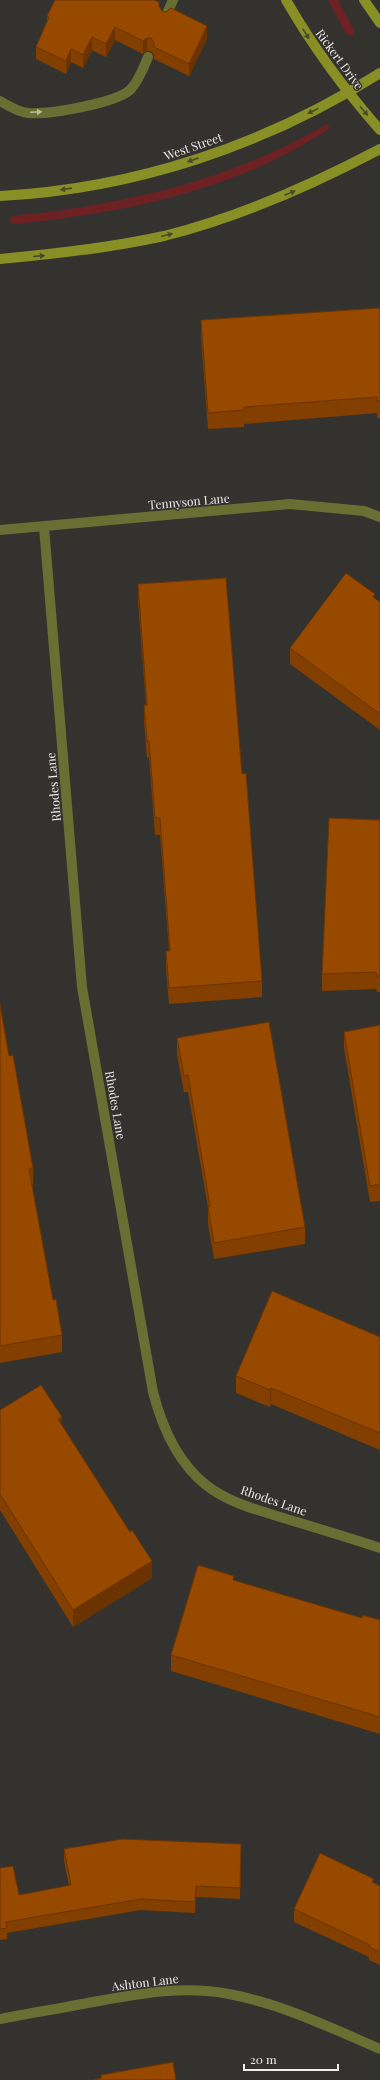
<svg xmlns="http://www.w3.org/2000/svg" width="380" height="2080" font-family="'Playfair Display',serif">
<style>
.green{fill:#6e2123}
.lines{fill:none;stroke-linecap:round;stroke-linejoin:round}
.lane{stroke:#696e32;stroke-width:10}
.street{stroke:#696e32;stroke-width:10}
.secondary{stroke:#888f24;stroke-width:10}
.wall{fill:#823f00}
.shaded-wall{fill:#6a3300}
.building{fill:#974900;stroke:#6a3300}
.oneway{fill:#49492c}
.oneway2{fill:#b9bba2}
.labels{text-anchor:middle;dominant-baseline:central;stroke-width:3;stroke-linejoin:round;paint-order:stroke}
.street-label{font-size:12px;fill:#efeeec;stroke:#34322f}
</style>
<rect width="100%" height="100%" fill="#34322f"/>
<!-- green -->
<path class="green" d="M 328,0 L 338,0 L 353,28 L 353,36 L 346,34 Z
M 327,124 L 330,128 L 327,130 C 235,191 124,213 16,224 L 11,223 L 9,220 L 13,216 C 34,213 55,212 76,208 C 164,195 250,169 327,124 Z"/>
<g class="lines">
<!-- lane -->
<path class="lane" d="M 165,18 L 173,0
M 0,101 C 8,106 18,112 28,113 C 47,115 118,103 131,89 C 139,80 144,67 148,57"/>
<!-- street -->
<path class="street" d="M 44,527 L 82,987 L 153,1392 C 162,1427 177,1462 206,1485 C 230,1504 262,1511 290,1520 C 320,1529 350,1538 380,1548
M 0,530 L 290,504 L 364,511 L 380,517
M 0,2019 C 31,2013 62,2008 93,2002 C 138,1994 183,1985 229,1994 C 282,2004 331,2028 380,2049"/>
<!-- secondary -->
<path class="secondary" d="M 286,0 C 313,47 344,89 380,130
M 364,0 L 380,23
M 0,196 C 135,189 266,145 380,73
M 0,259 C 55,254 110,248 164,236 C 240,217 312,185 380,149"/>
</g>
<!-- wall -->
<path class="wall" d="M 159,7 L 162,11 L 207,39 L 189,76 L 154,59 L 154,55 L 151,51 L 147,51 L 143,54 L 115,40 L 106,57 L 92,50 L 83,68 L 71,62 L 66,74 L 36,59 L 36,47 L 47,21 L 47,16 Z
M 380,308 L 380,418 L 377,418 L 377,413 L 244,424 L 244,427 L 208,429 L 201,337 L 201,320 Z
M 138,584 L 242,774 L 262,981 L 262,997 L 169,1004 L 166,968 L 166,951 L 169,951 L 160,835 L 155,835 L 149,757 L 147,758 L 144,722 L 144,705 L 146,705 L 138,601 Z
M 380,602 L 380,730 L 290,664 L 290,648 Z
M 380,820 L 380,992 L 377,992 L 376,989 L 322,991 L 322,974 Z
M 0,1004 L 9,1056 L 33,1168 L 33,1185 L 32,1185 L 53,1300 L 62,1335 L 62,1352 L 0,1363 Z
M 380,1025 L 380,1201 L 370,1202 L 344,1048 L 344,1032 Z
M 177,1038 L 305,1227 L 305,1244 L 214,1259 L 208,1224 L 208,1207 L 188,1092 L 184,1092 L 177,1055 Z
M 380,1337 L 380,1450 L 271,1404 L 270,1407 L 236,1393 L 236,1376 Z
M 0,1410 L 62,1426 L 152,1578 L 73,1627 L 0,1510 Z
M 234,1581 L 362,1618 L 380,1620 L 380,1734 L 171,1671 L 171,1655 Z
M 64,1849 L 241,1855 L 240,1899 L 196,1897 L 195,1913 L 141,1910 L 7,1933 L 7,1939 L 0,1940 L 0,1868 L 19,1895 L 69,1886 L 64,1860 Z
M 374,1883 L 380,1886 L 380,1965 L 369,1960 L 369,1957 L 294,1922 L 294,1909 Z"/>
<!-- shaded-wall -->
<path class="shaded-wall" d="M 207,26 L 207,39 L 189,76 L 189,64 Z
M 115,27 L 115,40 L 106,57 L 106,44 Z
M 92,37 L 92,50 L 83,68 L 83,55 Z
M 147,38 L 147,51 L 143,54 L 143,41 Z
M 71,49 L 71,62 L 66,74 L 66,61 Z
M 271,1388 L 271,1404 L 270,1407 L 270,1390 Z
M 62,1417 L 62,1433 L 58,1419 Z
M 152,1561 L 152,1578 L 73,1627 L 73,1610 Z
M 241,1844 L 241,1855 L 240,1899 L 240,1888 Z"/>
<!-- building -->
<path class="building" d="M 55,0 L 154,0 L 159,2 L 159,6 L 162,11 L 166,12 L 171,8 L 207,26 L 189,64 L 154,47 L 154,43 L 151,38 L 147,38 L 143,41 L 115,27 L 106,44 L 92,37 L 83,55 L 71,49 L 66,61 L 36,47 L 49,17 L 47,16 Z
M 380,308 L 380,401 L 377,401 L 377,397 L 244,407 L 244,410 L 208,413 L 201,320 Z
M 346,573 L 375,594 L 373,597 L 380,602 L 380,714 L 290,648 Z
M 226,578 L 242,774 L 246,773 L 262,981 L 169,988 L 166,951 L 170,951 L 160,818 L 155,818 L 149,741 L 147,741 L 144,705 L 147,705 L 138,584 Z
M 329,818 L 380,820 L 380,976 L 377,976 L 376,972 L 322,974 Z
M 0,1004 L 9,1056 L 13,1055 L 33,1168 L 29,1169 L 53,1300 L 56,1299 L 62,1335 L 0,1346 Z
M 269,1022 L 305,1227 L 214,1243 L 208,1207 L 210,1206 L 188,1075 L 184,1076 L 177,1038 Z
M 380,1025 L 380,1184 L 370,1186 L 344,1032 Z
M 272,1291 L 380,1337 L 380,1433 L 271,1388 L 270,1390 L 236,1376 Z
M 41,1385 L 62,1417 L 58,1419 L 130,1532 L 132,1530 L 152,1561 L 73,1610 L 0,1494 L 0,1410 Z
M 198,1565 L 234,1576 L 233,1580 L 362,1618 L 362,1615 L 380,1620 L 380,1717 L 171,1655 Z
M 122,1839 L 241,1844 L 240,1888 L 196,1886 L 195,1902 L 141,1899 L 6,1922 L 7,1928 L 0,1929 L 0,1868 L 13,1866 L 19,1895 L 71,1885 L 64,1849 Z
M 320,1853 L 374,1879 L 372,1882 L 380,1886 L 380,1952 L 369,1947 L 370,1945 L 294,1909 Z
M 173,2062 L 176,2080 L 93,2080 L 101,2078 L 101,2075 Z"/>
<!-- one-way arrows -->
<defs><path id="oneway-solid" d="M-6-.8H1V-3.2L6.5 0L1 3.2V.8H-6Z"/></defs>
<g class="oneway">
<use href="#oneway-solid" transform="translate(306 34) rotate(58)"/>
<use href="#oneway-solid" transform="translate(313 111) rotate(154)"/>
<use href="#oneway-solid" transform="translate(364 111) rotate(49)"/>
<use href="#oneway-solid" transform="translate(193 160) rotate(161)"/>
<use href="#oneway-solid" transform="translate(66 189) rotate(172)"/>
<use href="#oneway-solid" transform="translate(290 193) rotate(-22)"/>
<use href="#oneway-solid" transform="translate(167 235) rotate(-14)"/>
<use href="#oneway-solid" transform="translate(39 256) rotate(-5)"/>
</g>
<use class="oneway2" href="#oneway-solid" transform="translate(36 112) rotate(-2)"/>
<g class="labels">
<!-- street labels -->
<g class="street-label">
<text transform="translate(340 59) rotate(54)">Rickert Drive</text>
<text transform="translate(193 146) rotate(-19)">West Street</text>
<text transform="translate(189 501) rotate(-5)">Tennyson Lane</text>
<text transform="translate(53 787) rotate(-95)">Rhodes Lane</text>
<text transform="translate(116 1105) rotate(80)">Rhodes Lane</text>
<text transform="translate(274 1500) rotate(19)">Rhodes Lane</text>
<text transform="translate(145 1982) rotate(-7)">Ashton Lane</text>
</g>
</g>
<!-- scale -->
<path d="M244 2064v6h94v-6" fill="none" stroke="#efeeec" stroke-width="2"/>
<text x="250" y="2064" font-size="12" fill="#efeeec" stroke="#34322f" stroke-width="3" paint-order="stroke">20 m</text>
</svg>
